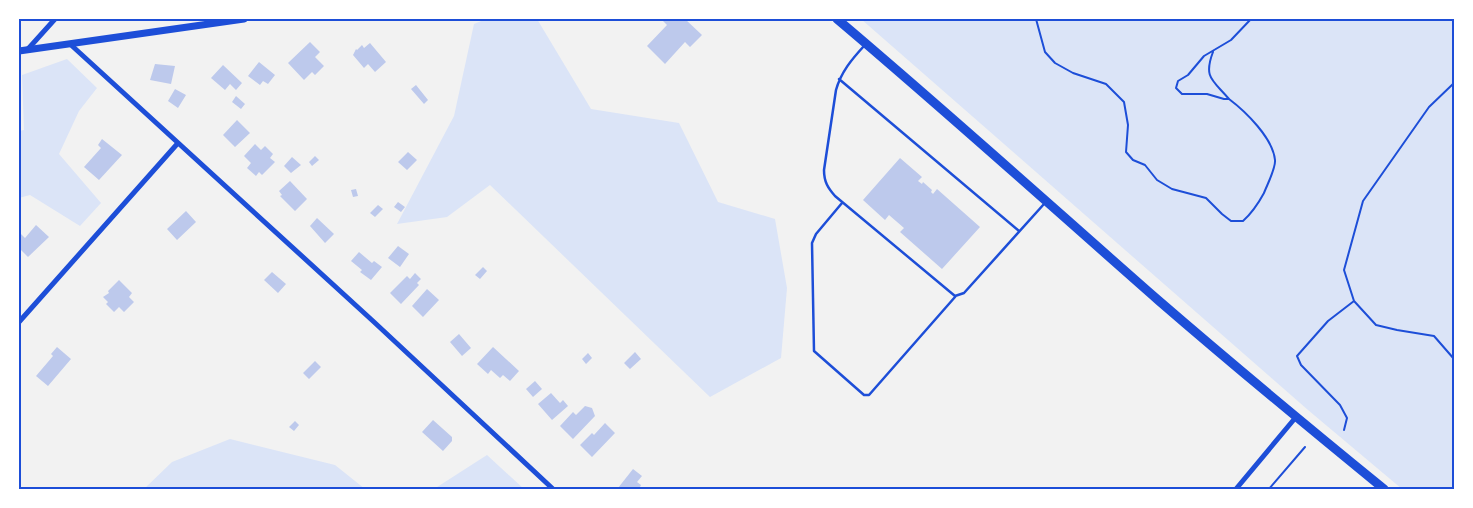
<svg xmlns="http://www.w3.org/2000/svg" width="1473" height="508" font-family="'IBM Plex Serif',serif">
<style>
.green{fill:#dbe4f7}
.building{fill:#bdc9ec}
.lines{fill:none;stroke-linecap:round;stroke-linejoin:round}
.path{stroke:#1d4ed8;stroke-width:2}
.service{stroke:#1d4ed8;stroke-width:2.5}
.minor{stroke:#1d4ed8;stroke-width:5}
.tertiary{stroke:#1d4ed8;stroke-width:7}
.primary{stroke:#1d4ed8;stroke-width:9}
.neatline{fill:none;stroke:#1d4ed8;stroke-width:2}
</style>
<rect width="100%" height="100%" fill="#f2f2f2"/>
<!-- green -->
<path class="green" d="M 486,19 L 537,19 L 591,109 L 679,123 L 718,202 L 775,219 L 787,288 L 781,358 L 710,397 L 490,185 L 447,217 L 397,224 L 454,116 L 474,24 Z
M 861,19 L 1454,19 L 1454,489 L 1402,489 L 1308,410 Z
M 67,59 L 97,88 L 79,111 L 59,154 L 101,203 L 80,226 L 30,195 L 19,198 L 19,131 L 24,130 L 22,75 Z
M 230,439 L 335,465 L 365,489 L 144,489 L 172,462 Z
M 487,455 L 524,489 L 434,489 Z"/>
<!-- building -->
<path class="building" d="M 665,19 L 685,19 L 702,35 L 690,47 L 685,42 L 665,64 L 647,46 L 667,25 L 663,21 Z
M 310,42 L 320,52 L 315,57 L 324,66 L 315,75 L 312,72 L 304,80 L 288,63 Z
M 370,43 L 386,62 L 375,72 L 368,64 L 364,68 L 353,55 L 356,49 L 357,50 L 362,45 L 364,48 Z
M 259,62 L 275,75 L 268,84 L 263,81 L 260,85 L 248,76 Z
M 155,64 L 175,66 L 171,84 L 150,80 Z
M 223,65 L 242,83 L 236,90 L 230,84 L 225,90 L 211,78 Z
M 416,85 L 428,100 L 424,104 L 411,89 Z
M 175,89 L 186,95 L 178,108 L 168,101 Z
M 236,96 L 245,104 L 241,109 L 232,102 Z
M 237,120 L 250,133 L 235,147 L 223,135 Z
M 102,139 L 122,155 L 99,180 L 84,167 L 101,148 L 98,145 Z
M 255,144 L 261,150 L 265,146 L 273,154 L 270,158 L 275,162 L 262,175 L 259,172 L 256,176 L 247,168 L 251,163 L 244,156 Z
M 408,152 L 417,160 L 407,170 L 398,162 Z
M 315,156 L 319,160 L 312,166 L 309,162 Z
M 292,157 L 301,165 L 291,173 L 284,166 Z
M 900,158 L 922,177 L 918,181 L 922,184 L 923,182 L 932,190 L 931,192 L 933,194 L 937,189 L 980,227 L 942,269 L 900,232 L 904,228 L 889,215 L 885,220 L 863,200 Z
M 290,181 L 307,199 L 295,211 L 280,196 L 282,195 L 279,191 Z
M 356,189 L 358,196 L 353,197 L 351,190 Z
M 398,202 L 405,207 L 401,212 L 394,207 Z
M 378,205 L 383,209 L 375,217 L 370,213 Z
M 186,211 L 196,222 L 177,240 L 167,229 Z
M 317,218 L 334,234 L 325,243 L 310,226 Z
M 36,225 L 49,237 L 28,257 L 19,248 L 19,232 L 25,238 Z
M 398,246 L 409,254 L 400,267 L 388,258 Z
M 359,252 L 372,263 L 374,261 L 382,267 L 371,280 L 360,272 L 362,270 L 351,261 Z
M 483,267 L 487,271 L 480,279 L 475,275 Z
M 272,272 L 286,284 L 278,293 L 264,280 Z
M 415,273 L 421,279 L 417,283 L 419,285 L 401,304 L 390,293 L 407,276 L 410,279 Z
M 119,280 L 132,293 L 129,297 L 134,302 L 124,312 L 119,307 L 114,312 L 106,304 L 108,302 L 103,297 L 109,293 L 108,291 Z
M 427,289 L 439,300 L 423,317 L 412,306 Z
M 459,334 L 471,348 L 462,356 L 450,342 Z
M 57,347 L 71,359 L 48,386 L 36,376 L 53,356 L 51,354 Z
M 493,347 L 519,371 L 510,381 L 503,375 L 500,378 L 491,370 L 488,374 L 477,364 Z
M 635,352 L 641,359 L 630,369 L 624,363 Z
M 588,353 L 592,358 L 586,364 L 582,359 Z
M 315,361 L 321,367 L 309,379 L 303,373 Z
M 535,381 L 542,389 L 533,397 L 526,389 Z
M 551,393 L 560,403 L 563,400 L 568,406 L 552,420 L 538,404 Z
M 585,406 L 592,408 L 595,416 L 573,439 L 560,426 L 573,412 L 576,415 Z
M 433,420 L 452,437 L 452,441 L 443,451 L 422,432 Z
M 295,421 L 299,425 L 294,431 L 289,427 Z
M 605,423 L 615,433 L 592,457 L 580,445 L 592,433 L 594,435 Z
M 633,469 L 642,476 L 637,482 L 641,485 L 640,487 L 642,488 L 620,489 L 618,488 Z"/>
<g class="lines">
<!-- path -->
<path class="path" d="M 1036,19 L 1045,52 L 1055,63 L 1073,73 L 1106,84 L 1124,102 L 1128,125 L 1126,152 L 1133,160 L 1145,165 L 1157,180 L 1172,189 L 1206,198 L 1222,214 L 1231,221 L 1243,221 C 1252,213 1258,204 1264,193 C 1267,185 1276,168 1275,160 C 1273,138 1245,111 1229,99 L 1224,99 L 1207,94 L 1182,94 L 1176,88 L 1178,81 L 1188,75 L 1204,56 L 1231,40 L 1251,19
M 1213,52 C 1203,78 1213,80 1229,99
M 1454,83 L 1429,107 L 1363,201 L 1344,270 L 1354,301 L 1376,325 L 1397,330 L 1434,336 L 1454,359
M 1344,430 L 1347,418 L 1340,405 L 1301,365 L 1297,356 L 1328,321 L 1354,301
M 1269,489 L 1305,447"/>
<!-- service -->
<path class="service" d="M 864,46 C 852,59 841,72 836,90 L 824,170 C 824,182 828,188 835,196 L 955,296 L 964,293 L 1044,204
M 839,79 L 1019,231
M 842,203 L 816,234 L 812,243 L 814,351 L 864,395 L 869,395 L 955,297"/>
<!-- minor -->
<path class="minor" d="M 70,44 L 374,322 L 553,489
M 28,49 L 55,19
M 19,322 L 178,143
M 1236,489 L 1296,417"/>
<!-- tertiary -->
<path class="tertiary" d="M 19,51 L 244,19"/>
<!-- primary -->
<path class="primary" d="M 837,19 C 946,111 1051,206 1158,300 C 1232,364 1308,427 1384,489"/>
</g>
<!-- border -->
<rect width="1473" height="508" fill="none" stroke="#ffffff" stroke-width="40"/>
<rect x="20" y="20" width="1433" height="468" class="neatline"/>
</svg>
